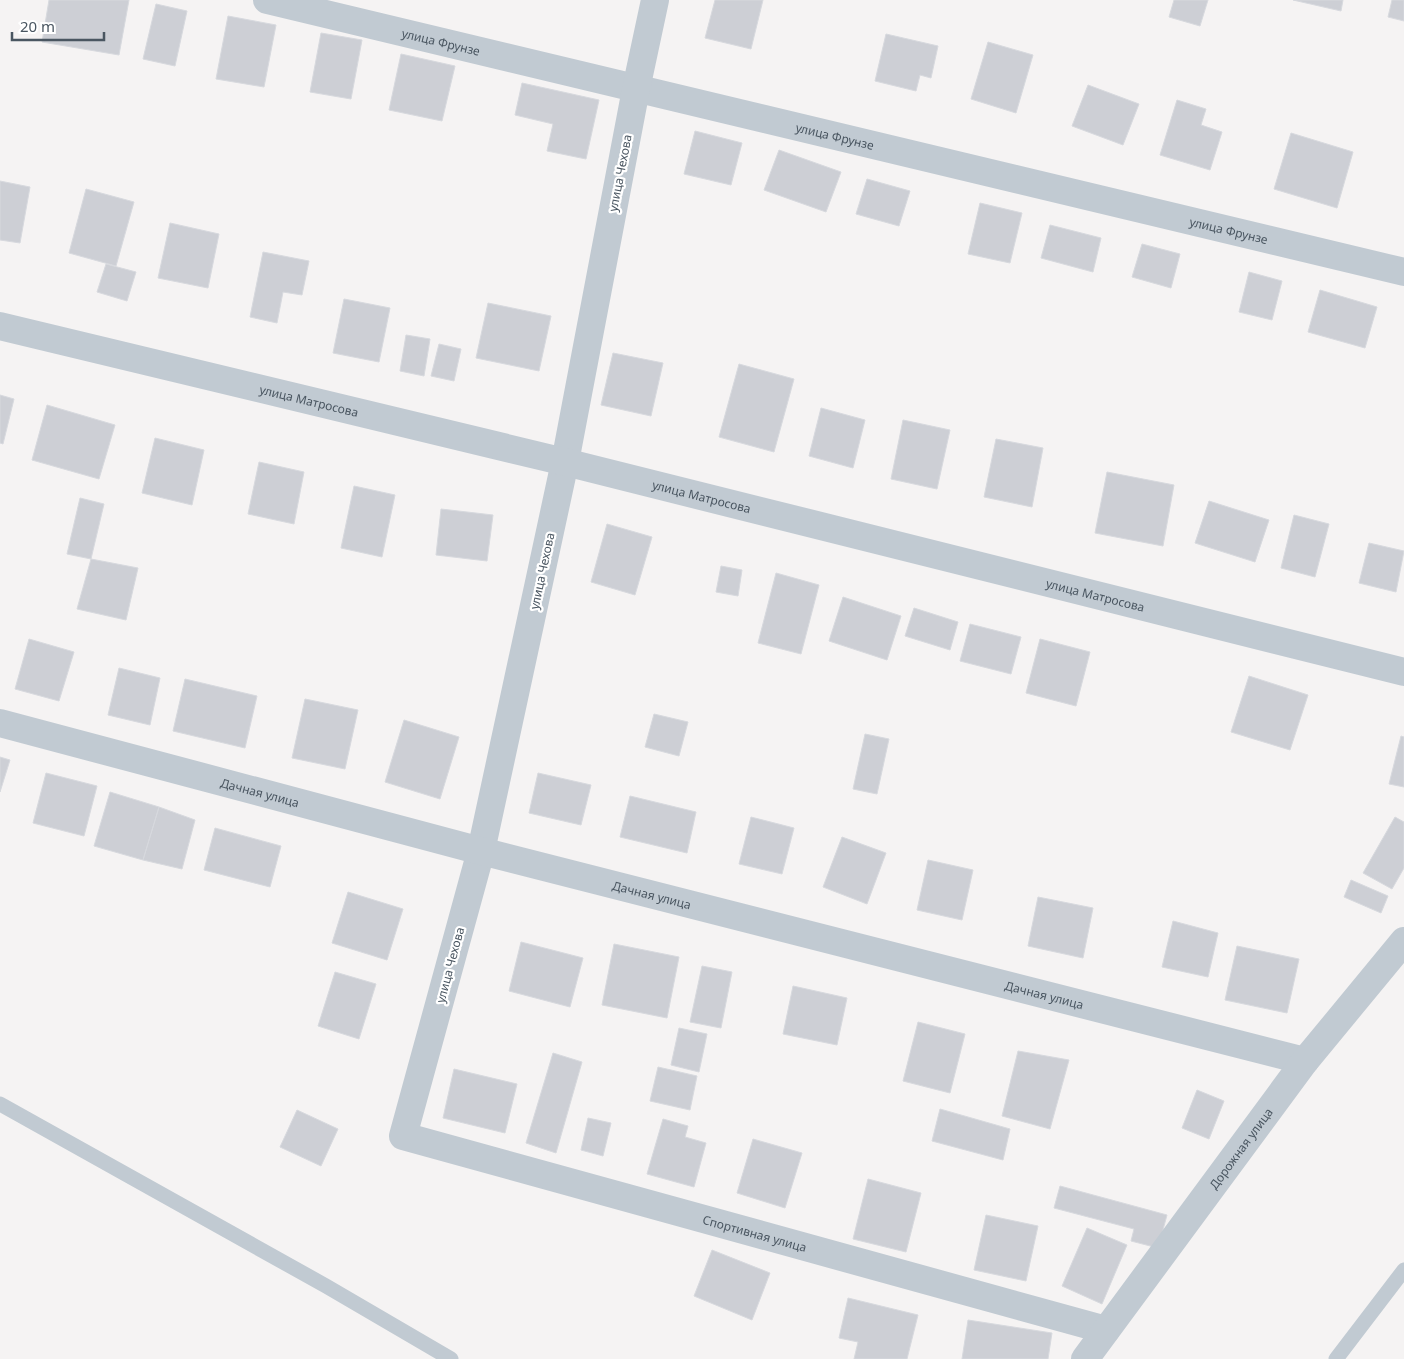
<svg xmlns="http://www.w3.org/2000/svg" width="1404" height="1359" font-family="'Noto Sans',sans-serif">
<style>
.building{fill:#cdcfd5;stroke:#d7d9de}
.lines{fill:none;stroke-linecap:round;stroke-linejoin:round}
.lane{stroke:#c1cad2;stroke-width:15}
.street{stroke:#c1cad2;stroke-width:28}
.labels{text-anchor:middle;dominant-baseline:central;stroke-width:4.5;stroke-linejoin:round;paint-order:stroke}
.street-label{font-size:12px;fill:#4a5661;stroke:#fff}
</style>
<rect width="100%" height="100%" fill="#f5f3f3"/>
<!-- building -->
<path class="building" d="M 49,0 L 129,0 L 119,55 L 42,42 Z
M 715,0 L 763,0 L 751,49 L 705,38 Z
M 1174,0 L 1208,0 L 1200,26 L 1169,17 Z
M 1293,0 L 1343,0 L 1341,11 Z
M 1392,0 L 1404,0 L 1404,21 L 1388,17 Z
M 156,4 L 187,11 L 175,66 L 143,59 Z
M 228,16 L 276,25 L 264,87 L 216,79 Z
M 321,33 L 362,40 L 351,99 L 310,92 Z
M 886,34 L 938,46 L 931,78 L 920,75 L 916,91 L 875,81 Z
M 988,42 L 1033,55 L 1016,113 L 971,99 Z
M 401,54 L 455,66 L 442,121 L 389,110 Z
M 522,83 L 599,100 L 586,159 L 547,151 L 553,124 L 515,115 Z
M 1088,85 L 1139,104 L 1123,145 L 1072,126 Z
M 1177,100 L 1206,109 L 1201,125 L 1222,132 L 1210,170 L 1160,155 Z
M 695,131 L 742,143 L 731,185 L 684,174 Z
M 1291,133 L 1353,152 L 1337,208 L 1274,189 Z
M 779,150 L 841,172 L 826,212 L 764,190 Z
M 867,179 L 910,191 L 899,226 L 856,214 Z
M 0,181 L 30,187 L 20,243 L 0,240 Z
M 86,189 L 134,202 L 116,266 L 69,253 Z
M 980,203 L 1022,213 L 1010,263 L 968,254 Z
M 170,223 L 219,234 L 208,288 L 158,278 Z
M 1050,225 L 1101,238 L 1093,272 L 1041,258 Z
M 1142,244 L 1180,254 L 1171,288 L 1132,277 Z
M 263,252 L 309,261 L 302,295 L 283,292 L 277,323 L 250,317 Z
M 106,264 L 136,272 L 127,301 L 97,292 Z
M 1249,272 L 1282,281 L 1272,320 L 1239,312 Z
M 1320,290 L 1377,307 L 1365,348 L 1308,332 Z
M 344,299 L 390,308 L 379,362 L 333,353 Z
M 488,303 L 551,316 L 539,371 L 476,358 Z
M 406,335 L 430,339 L 424,376 L 400,371 Z
M 439,344 L 461,349 L 454,381 L 431,376 Z
M 613,353 L 663,363 L 651,416 L 601,405 Z
M 739,364 L 794,379 L 774,452 L 719,437 Z
M 0,395 L 14,399 L 3,444 L 0,443 Z
M 47,405 L 115,425 L 99,479 L 32,460 Z
M 821,408 L 865,420 L 853,468 L 809,456 Z
M 903,420 L 950,430 L 937,489 L 891,479 Z
M 155,438 L 204,450 L 192,505 L 142,493 Z
M 996,439 L 1043,448 L 1032,507 L 984,497 Z
M 259,462 L 304,472 L 294,524 L 248,514 Z
M 1107,472 L 1174,485 L 1163,546 L 1095,533 Z
M 354,486 L 395,495 L 382,557 L 341,548 Z
M 80,498 L 104,504 L 91,559 L 67,554 Z
M 1209,501 L 1269,520 L 1255,562 L 1195,543 Z
M 441,509 L 493,515 L 487,561 L 436,555 Z
M 1294,515 L 1329,524 L 1315,577 L 1281,568 Z
M 607,524 L 652,537 L 635,595 L 591,582 Z
M 1369,543 L 1404,551 L 1396,592 L 1359,583 Z
M 91,559 L 138,568 L 126,620 L 77,609 Z
M 721,566 L 742,570 L 738,596 L 716,592 Z
M 776,573 L 819,585 L 801,654 L 758,643 Z
M 843,597 L 901,616 L 887,660 L 829,641 Z
M 914,608 L 958,622 L 950,650 L 905,636 Z
M 970,624 L 1021,637 L 1011,674 L 960,661 Z
M 29,639 L 74,652 L 59,701 L 15,689 Z
M 1040,639 L 1090,652 L 1076,706 L 1026,693 Z
M 119,668 L 160,678 L 150,725 L 108,715 Z
M 1249,676 L 1308,695 L 1290,750 L 1231,732 Z
M 185,679 L 257,696 L 245,748 L 173,731 Z
M 305,699 L 358,710 L 345,769 L 292,758 Z
M 654,714 L 688,722 L 679,756 L 645,747 Z
M 404,720 L 459,737 L 440,799 L 385,782 Z
M 865,734 L 889,739 L 877,794 L 853,789 Z
M 1401,736 L 1404,737 L 1404,787 L 1389,784 Z
M 0,757 L 10,760 L 0,792 Z
M 46,773 L 97,786 L 84,836 L 33,823 Z
M 538,773 L 591,785 L 581,825 L 529,813 Z
M 110,792 L 159,807 L 143,860 L 94,846 Z
M 630,796 L 696,812 L 687,853 L 620,837 Z
M 159,807 L 195,820 L 182,869 L 143,860 Z
M 751,817 L 794,828 L 782,874 L 739,864 Z
M 1395,817 L 1404,822 L 1404,868 L 1392,889 L 1363,873 Z
M 215,828 L 281,846 L 270,887 L 204,870 Z
M 842,837 L 886,853 L 867,904 L 823,887 Z
M 928,860 L 973,870 L 962,920 L 917,910 Z
M 1351,880 L 1388,896 L 1381,913 L 1344,897 Z
M 348,892 L 403,909 L 387,960 L 332,943 Z
M 1038,897 L 1093,908 L 1083,958 L 1028,946 Z
M 1173,921 L 1218,933 L 1208,977 L 1162,967 Z
M 521,942 L 583,958 L 570,1007 L 509,991 Z
M 614,944 L 679,957 L 667,1018 L 602,1005 Z
M 1237,946 L 1299,959 L 1287,1013 L 1225,1000 Z
M 702,966 L 732,972 L 721,1028 L 690,1022 Z
M 335,972 L 376,984 L 359,1039 L 318,1026 Z
M 793,986 L 847,998 L 837,1045 L 783,1034 Z
M 918,1022 L 965,1034 L 950,1093 L 903,1081 Z
M 679,1028 L 707,1034 L 699,1072 L 671,1065 Z
M 1018,1051 L 1069,1060 L 1050,1129 L 1002,1116 Z
M 553,1053 L 582,1062 L 556,1153 L 526,1143 Z
M 658,1067 L 697,1076 L 690,1110 L 650,1101 Z
M 454,1069 L 517,1084 L 505,1133 L 443,1118 Z
M 1197,1090 L 1224,1101 L 1209,1139 L 1182,1128 Z
M 940,1109 L 1010,1129 L 1003,1160 L 932,1141 Z
M 297,1110 L 338,1129 L 321,1166 L 280,1147 Z
M 588,1118 L 611,1123 L 603,1156 L 581,1150 Z
M 663,1119 L 688,1126 L 685,1137 L 706,1143 L 694,1187 L 647,1174 Z
M 753,1139 L 802,1153 L 785,1208 L 737,1193 Z
M 868,1179 L 921,1193 L 906,1252 L 853,1239 Z
M 1060,1186 L 1167,1215 L 1158,1248 L 1131,1241 L 1134,1229 L 1054,1208 Z
M 986,1215 L 1038,1226 L 1026,1281 L 974,1270 Z
M 1087,1228 L 1127,1245 L 1102,1304 L 1062,1286 Z
M 712,1250 L 770,1273 L 752,1320 L 694,1296 Z
M 848,1298 L 918,1315 L 907,1359 L 854,1359 L 858,1342 L 839,1338 Z
M 968,1320 L 1052,1333 L 1048,1359 L 962,1359 Z"/>
<g class="lines">
<!-- lane -->
<path class="lane" d="M 0,1104 L 326,1286 L 451,1359
M 1336,1359 L 1404,1270"/>
<!-- street -->
<g class="street">
<path id="s1" d="M 267,0 L 1404,272"/>
<path id="s2" d="M 655,0 L 636,89 L 565,462 L 481,851 L 403,1136 L 1106,1330"/>
<path id="s3" d="M 0,326 L 565,462 L 1404,672"/>
<path id="s4" d="M 0,723 L 481,851 L 1305,1061"/>
<path id="s5" d="M 1085,1359 L 1305,1061 L 1404,941"/>
</g>
</g>
<g class="labels">
<!-- street labels -->
<g class="street-label">
<text stroke="none"><textPath href="#s1" startOffset="179">улица Фрунзе</textPath></text>
<text stroke="none"><textPath href="#s1" startOffset="584">улица Фрунзе</textPath></text>
<text transform="translate(620 173) rotate(-79)">улица Чехова</text>
<text stroke="none"><textPath href="#s1" startOffset="989">улица Фрунзе</textPath></text>
<text stroke="none"><textPath href="#s3" startOffset="318">улица Матросова</textPath></text>
<text stroke="none"><textPath href="#s3" startOffset="722">улица Матросова</textPath></text>
<text transform="translate(542 571) rotate(-78)">улица Чехова</text>
<text stroke="none"><textPath href="#s3" startOffset="1128">улица Матросова</textPath></text>
<text stroke="none"><textPath href="#s4" startOffset="269">Дачная улица</textPath></text>
<text stroke="none"><textPath href="#s4" startOffset="674">Дачная улица</textPath></text>
<text transform="translate(450 965) rotate(-75)">улица Чехова</text>
<text stroke="none"><textPath href="#s4" startOffset="1079">Дачная улица</textPath></text>
<text stroke="none"><textPath href="#s5" startOffset="262">Дорожная улица</textPath></text>
<text stroke="none"><textPath href="#s2" startOffset="1529">Спортивная улица</textPath></text>
</g>
</g>
<!-- scale -->
<path d="M12 32v8h92v-8" fill="none" stroke="#4a5661" stroke-width="2.5"/>
<text x="20" y="32" font-size="15" fill="#4a5661" stroke="#ffffff" stroke-width="4" paint-order="stroke">20 m</text>
</svg>
